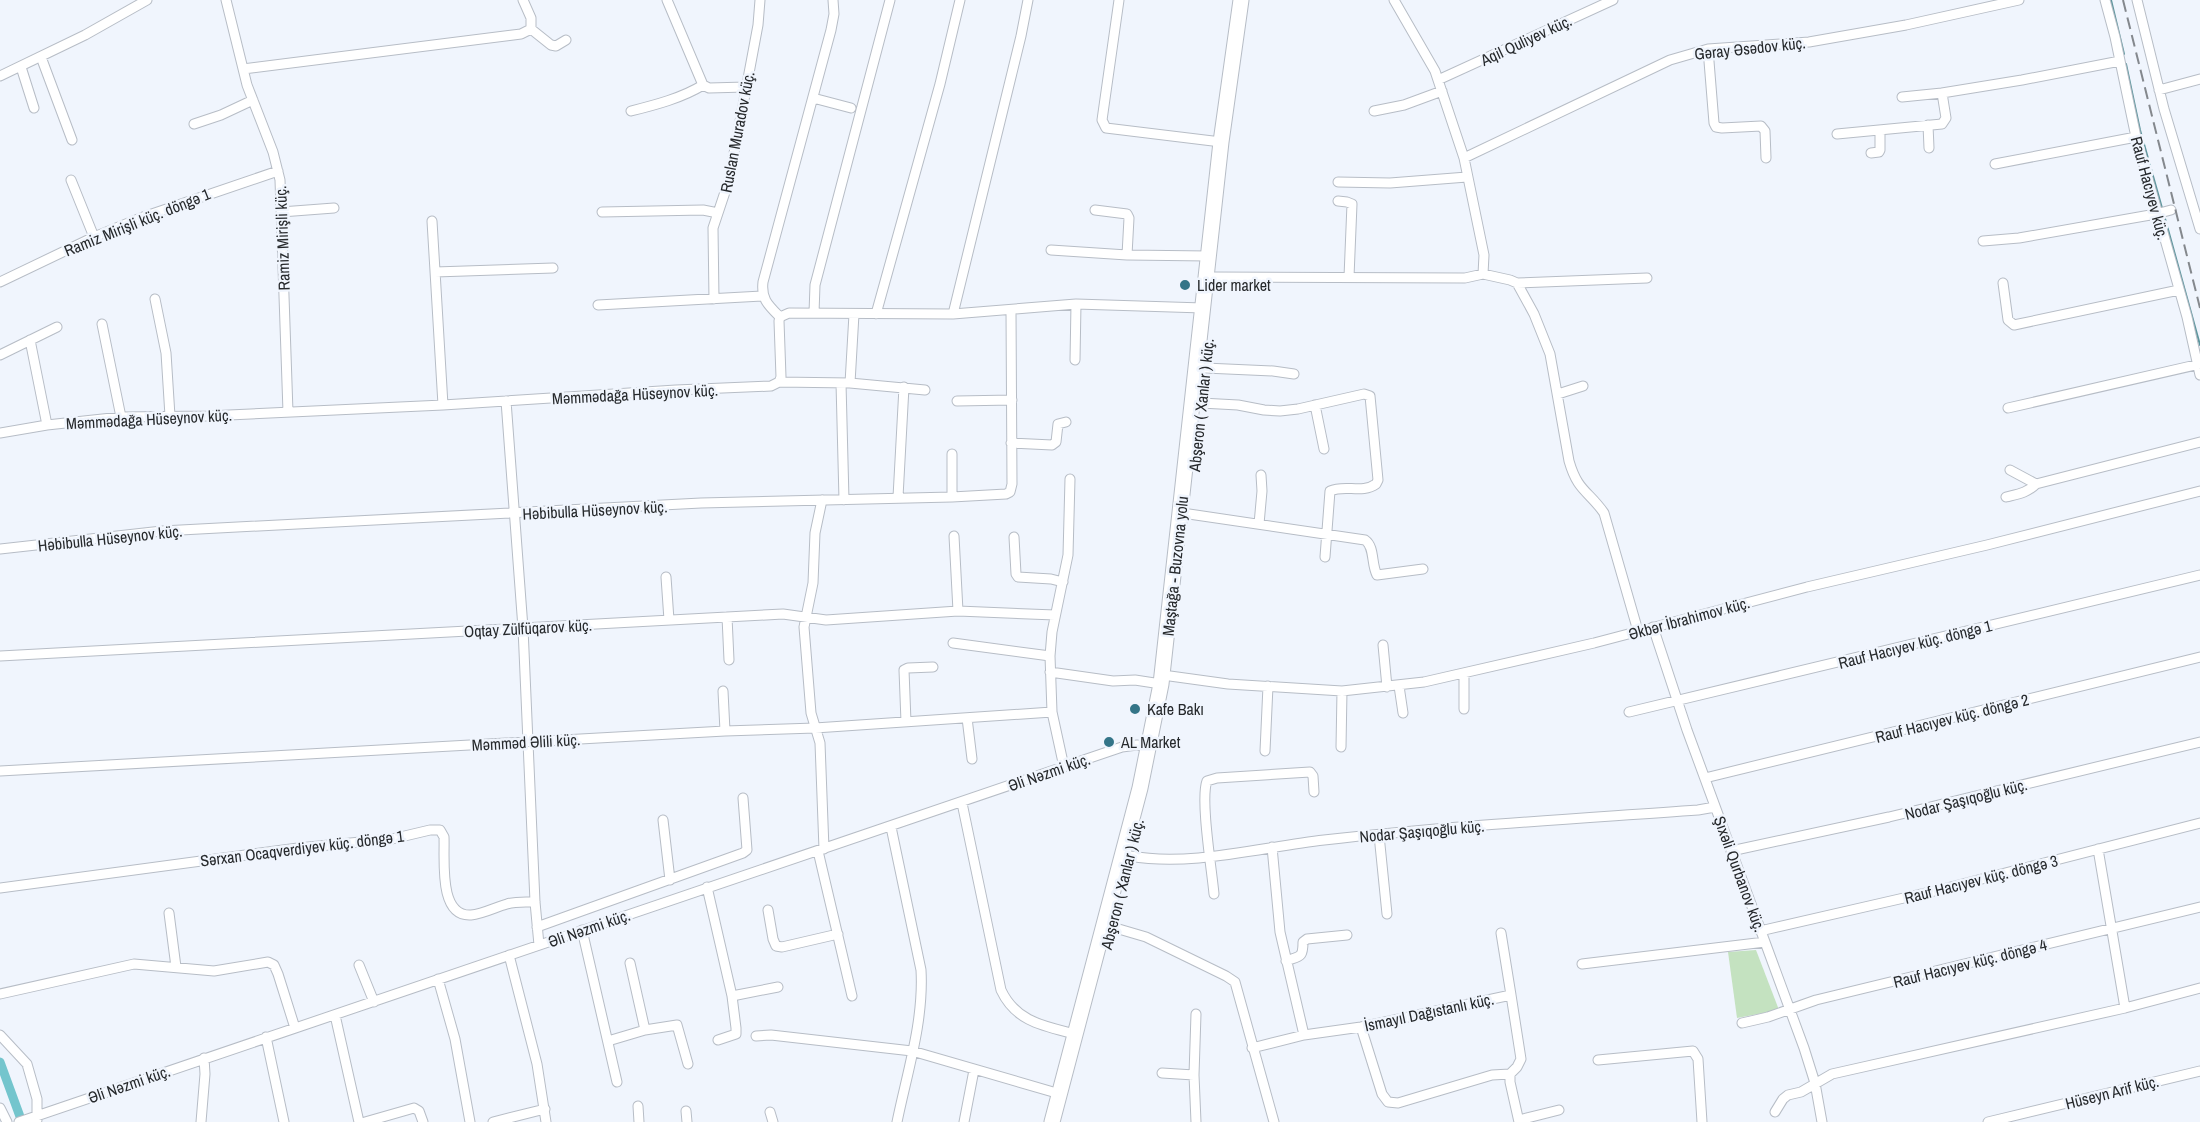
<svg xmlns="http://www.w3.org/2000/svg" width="2200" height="1122" font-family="'Archivo Narrow',sans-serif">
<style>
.green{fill:#c4e2c0}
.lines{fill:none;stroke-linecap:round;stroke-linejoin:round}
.stream{stroke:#5d969d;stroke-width:2}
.canal{stroke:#74c5cd;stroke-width:9}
.street-casing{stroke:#b7bdc6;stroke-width:11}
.primary-casing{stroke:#b7bdc6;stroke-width:17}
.street{stroke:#fff;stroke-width:9}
.primary{stroke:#fff;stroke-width:15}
.rail{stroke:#84888d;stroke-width:2;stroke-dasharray:12 6;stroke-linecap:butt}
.poi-dot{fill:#347588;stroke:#f0f5fd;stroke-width:2}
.labels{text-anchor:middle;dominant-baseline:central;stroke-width:5;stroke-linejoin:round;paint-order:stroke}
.street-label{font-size:16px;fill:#26292c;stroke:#f0f5fd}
.poi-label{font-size:16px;fill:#26292c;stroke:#f0f5fd;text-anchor:start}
</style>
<rect width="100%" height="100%" fill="#f0f5fd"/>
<!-- green -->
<path class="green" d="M 1756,950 L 1779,1010 L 1737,1018 L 1728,952 Z"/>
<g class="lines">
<!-- stream -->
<path class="stream" d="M 2111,0 L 2124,54
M 2126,64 L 2140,130 L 2162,208
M 2164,215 L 2200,345"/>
<!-- canal -->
<path class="canal" d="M 0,1062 L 22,1122"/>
<defs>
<path id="street" d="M 226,0 L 247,85 L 273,152 L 280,180 L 288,412
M 667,0 L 703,85 L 709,88 L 746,87
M 1119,0 L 1102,120 L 1106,128 L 1221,142
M 1394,0 L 1435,71 L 1464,158 L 1484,255 L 1483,274
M 2105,0 L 2115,37 L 2136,137 L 2187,317 L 2200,375
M 2137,0 L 2164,109 L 2200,229
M 531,29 L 551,45 L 556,46 L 566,40
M 1708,49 L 1714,123 L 1716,127 L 1722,128 L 1761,126 L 1765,131 L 1766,158
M 41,57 L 72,140
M 21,67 L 34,108
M 243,69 L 521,34 L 531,29 L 531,18 L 523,0
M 0,76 L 85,35 L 147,0
M 1438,80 L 1613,0
M 2159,90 L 2200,79
M 1902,97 L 1942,93
M 813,98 L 851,108
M 631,111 C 655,105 682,98 703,85
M 1374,111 L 1404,105 L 1442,91
M 194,124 L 221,115 L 253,100
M 1928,125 L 1929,148
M 1837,134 L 1942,124 L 1946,118 L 1942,93 L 2022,80 L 2120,61
M 1871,153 L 1879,152 L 1880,150 L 1880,130
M 1464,158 L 1670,60 L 1708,49 L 1809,42 L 1906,25 L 2019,0
M 1995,164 L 2136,137
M 71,180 L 94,237
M 1338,182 L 1390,183 L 1467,177
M 1338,201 L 1347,202 L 1352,204 L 1349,277
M 1095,210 L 1127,214 L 1129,218 L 1127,255
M 281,212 L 334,208
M 602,212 L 703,210 L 718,213
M 432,221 L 443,405
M 1983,241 L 2019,238 L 2156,214 L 2171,210
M 1051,250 L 1127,255 L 1208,256
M 435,272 L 553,268
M 1214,277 L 1465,278 L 1483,274 L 1510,280 L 1517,283 L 1647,278
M 0,282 L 94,237 L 143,217 L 278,171
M 1517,283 L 1534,314 L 1550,354 L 1569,461 C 1578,492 1588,490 1604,513 L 1638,631
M 2003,283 L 2008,320 L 2014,325 L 2179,290
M 155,299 L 166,353 L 170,416
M 714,299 L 713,228 L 729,180 L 758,25 L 760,0
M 598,305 L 762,296
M 814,313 L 815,285 L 890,0
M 876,314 L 940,84 L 960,0
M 953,314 L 1021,36 L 1028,0
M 780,317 C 768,305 761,299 763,282 L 831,30 L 834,14 L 833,0
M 102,324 L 121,417
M 30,340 L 47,425
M 0,355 L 57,327
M 1075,360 L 1076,304
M 1205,368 L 1273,371 L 1294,374
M 779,382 L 850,383 L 925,390
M 841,383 L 844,500
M 850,383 L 854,314
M 1558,394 L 1583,386
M 506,401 L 523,628 L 535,902 L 539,945
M 957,401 L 1012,400
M 1201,403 L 1238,405 L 1264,410 L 1280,411 L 1298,409 L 1364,394 L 1370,396 L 1378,480 L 1376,484 C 1362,494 1345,484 1330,491 L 1325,557
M 1315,405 L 1324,449
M 2008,408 L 2200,364
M 0,433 L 47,425 L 121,417 L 207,416 L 443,405 L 676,390 L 771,386 L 779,382 L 781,377 L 779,321 L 780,317 L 789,313 L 953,314 L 1076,304 L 1203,308
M 1011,443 L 1052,445 L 1056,442 L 1058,424 L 1066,422
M 952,454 L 952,497
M 2010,470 L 2036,484 L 2200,442
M 898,497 L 904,387
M 2006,497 C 2018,494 2027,493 2036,484
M 822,500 L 815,533 L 813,583 L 804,627 L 811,713 L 820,743 L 824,849
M 1189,514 L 1365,540 C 1375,547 1371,564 1377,575 L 1423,569
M 1259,524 L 1262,491 L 1261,475
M 954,536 L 958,611
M 1014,537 L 1016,574 L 1018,577 L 1051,579 L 1063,582
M 0,549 L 162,531 L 701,503 L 952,497 L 1006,494 L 1010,492 L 1012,484 L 1011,311
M 666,577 L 669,620
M 727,617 L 729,660
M 1653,627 L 1687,730 L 1804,1048 L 1815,1083 L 1822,1122
M 953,643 L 1050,656
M 1383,645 L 1387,687
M 0,656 L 783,614 L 826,620 L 958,611 L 1055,615
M 1050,672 L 1113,681 L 1135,680 L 1161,684
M 1464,674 L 1464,709
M 1170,676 L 1228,684 L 1342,691 L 1424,682 L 1594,643 L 1807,587 L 1987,545 L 2200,491
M 1399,686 L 1403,713
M 723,691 L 725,731
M 1629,712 L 2200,575
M 967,718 L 972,759
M 906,722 L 904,670 L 908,668 L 933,667
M 1341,747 L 1342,691
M 1265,751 L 1268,686
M 1064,767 L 1052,712 L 1050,656 L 1052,632 L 1068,555 L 1070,479
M 0,771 L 725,731 L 815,728 L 1052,712
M 1705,778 L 2200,657
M 962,803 L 1001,990 C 1016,1022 1044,1026 1075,1034
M 663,820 L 670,880
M 891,827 L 921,970 C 924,1021 907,1073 897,1122
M 1379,835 L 1387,914
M 1272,847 L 1280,932 L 1304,1035
M 2098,849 L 2125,1008
M 818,851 L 852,996
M 1731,851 L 1889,817 L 2200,742
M 1130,856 C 1191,867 1262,847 1324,840 C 1448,826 1573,819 1698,810 L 1715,807
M 707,887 L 732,996 L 736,1028 L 736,1034 L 718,1040
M 0,888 L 298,848 L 392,839 L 430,830 L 440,830 L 444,837 C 445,859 438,917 471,915 C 483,914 496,907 507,904 C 516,901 526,902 535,902
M 1214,894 C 1212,871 1200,799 1207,781 L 1217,778 L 1310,772 L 1313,776 L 1314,792
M 768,910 L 773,939 L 776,946 L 782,947 L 838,934
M 169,913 L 176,967
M 537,927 L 743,853 L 747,850 L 743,798
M 1112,927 L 1146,937 L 1226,976 L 1235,982 L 1274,1122
M 582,930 L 617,1082
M 1760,931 L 1943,889 L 2200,823
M 1501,933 L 1511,995
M 509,955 L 537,1064 L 546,1122
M 1286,961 C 1300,956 1303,958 1303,942 L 1307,939 L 1347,935
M 630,963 L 645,1030
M 1582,964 L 1765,942
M 359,965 L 374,1002
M 438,979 L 455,1039 L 470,1122
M 0,994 L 134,964 L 214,971 L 268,962 L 274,965 L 278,974 L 295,1028
M 732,996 L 778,987
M 335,1015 L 359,1122
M 1742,1023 L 1768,1017 L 1816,1000 L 2200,907
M 1361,1027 L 1382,1094 L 1388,1102 L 1398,1103 L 1492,1075 L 1510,1074
M 0,1035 L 27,1064 L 37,1099 L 37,1120
M 756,1036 L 771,1035 L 912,1051 L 1060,1094
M 266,1037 L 284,1122
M 608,1041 L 645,1030 L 677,1025 L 688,1064
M 1252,1048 L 1304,1035 L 1361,1027 L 1511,995 L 1521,1059 L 1517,1067 L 1510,1074 L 1510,1082 L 1519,1122
M 1598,1060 L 1693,1051 L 1698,1059 L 1702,1122
M 1162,1073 L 1194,1075
M 638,1106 L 639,1122
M 0,1108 L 7,1122
M 686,1111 L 687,1122
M 770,1112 L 773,1122
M 1775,1112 L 1783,1099 L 1788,1095 L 1801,1092 L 1832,1074 L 2125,1008 L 2200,988
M 1519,1120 L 1559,1110
M 19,1122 L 1122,747 L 1137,745 L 1149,747
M 201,1122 L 205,1074 L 204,1058
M 365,1122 L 414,1108 L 419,1111 L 423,1122
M 493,1122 L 545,1109
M 964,1122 L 974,1070
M 1196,1122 L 1194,1075 L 1196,1014
M 1988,1122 L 2200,1071"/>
<path id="primary" d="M 1052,1122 L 1140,788 L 1161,684 L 1221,142 L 1241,0"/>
</defs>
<!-- street casing -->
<use href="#street" class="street-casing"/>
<!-- primary casing -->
<use href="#primary" class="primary-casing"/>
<!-- street -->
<use href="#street" class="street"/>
<!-- primary -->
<use href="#primary" class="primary"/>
<!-- rail -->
<path class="rail" d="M 2123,0 L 2200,308"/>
</g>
<!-- markers -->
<g class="poi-dot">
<circle cx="1185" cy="285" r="6"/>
<circle cx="1135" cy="709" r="6"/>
<circle cx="1109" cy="742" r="6"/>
</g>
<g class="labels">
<!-- street labels -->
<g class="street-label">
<text transform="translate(1526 40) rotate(-25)">Aqil Quliyev küç.</text>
<text transform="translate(1750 48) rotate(-6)">Gəray Əsədov küç.</text>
<text transform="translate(737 132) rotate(-79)">Ruslan Muradov küç.</text>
<text transform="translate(2150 188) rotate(75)">Rauf Hacıyev küç.</text>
<text transform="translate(137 222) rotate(-22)">Ramiz Mirişli küç. döngə 1</text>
<text transform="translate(282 238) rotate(-92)">Ramiz Mirişli küç.</text>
<text transform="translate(635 394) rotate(-3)">Məmmədağa Hüseynov küç.</text>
<text transform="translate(1201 405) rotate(-84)">Abşeron ( Xanlar ) küç.</text>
<text transform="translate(149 419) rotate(-3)">Məmmədağa Hüseynov küç.</text>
<text transform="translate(595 510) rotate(-3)">Həbibulla Hüseynov küç.</text>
<text transform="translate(110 538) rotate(-6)">Həbibulla Hüseynov küç.</text>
<text transform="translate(1175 566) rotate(-84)">Maştağa - Buzovna yolu</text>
<text transform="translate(1689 618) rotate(-15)">Əkbər İbrahimov küç.</text>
<text transform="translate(528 628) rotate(-3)">Oqtay Zülfüqarov küç.</text>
<text transform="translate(1915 644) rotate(-14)">Rauf Hacıyev küç. döngə 1</text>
<text transform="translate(1952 718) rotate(-14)">Rauf Hacıyev küç. döngə 2</text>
<text transform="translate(526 742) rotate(-3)">Məmməd Əlili küç.</text>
<text transform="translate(1049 772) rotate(-19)">Əli Nəzmi küç.</text>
<text transform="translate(1966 799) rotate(-14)">Nodar Şaşıqoğlu küç.</text>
<text transform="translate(1422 831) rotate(-5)">Nodar Şaşıqoğlu küç.</text>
<text transform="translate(302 848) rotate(-7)">Sərxan Ocaqverdiyev küç. döngə 1</text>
<text transform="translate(1740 874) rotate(70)">Şıxəli Qurbanov küç.</text>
<text transform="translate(1981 879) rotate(-14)">Rauf Hacıyev küç. döngə 3</text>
<text transform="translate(1122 884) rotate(-76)">Abşeron ( Xanlar ) küç.</text>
<text transform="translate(589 928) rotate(-19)">Əli Nəzmi küç.</text>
<text transform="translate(1970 963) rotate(-14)">Rauf Hacıyev küç. döngə 4</text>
<text transform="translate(1429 1012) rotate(-12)">İsmayıl Dağıstanlı küç.</text>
<text transform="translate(129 1084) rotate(-19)">Əli Nəzmi küç.</text>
<text transform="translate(2112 1092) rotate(-14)">Hüseyn Arif küç.</text>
</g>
<!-- poi labels -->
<g class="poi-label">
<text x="1197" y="285">Lider market</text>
<text x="1147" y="709">Kafe Bakı</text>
<text x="1121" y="742">AL Market</text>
</g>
</g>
</svg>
